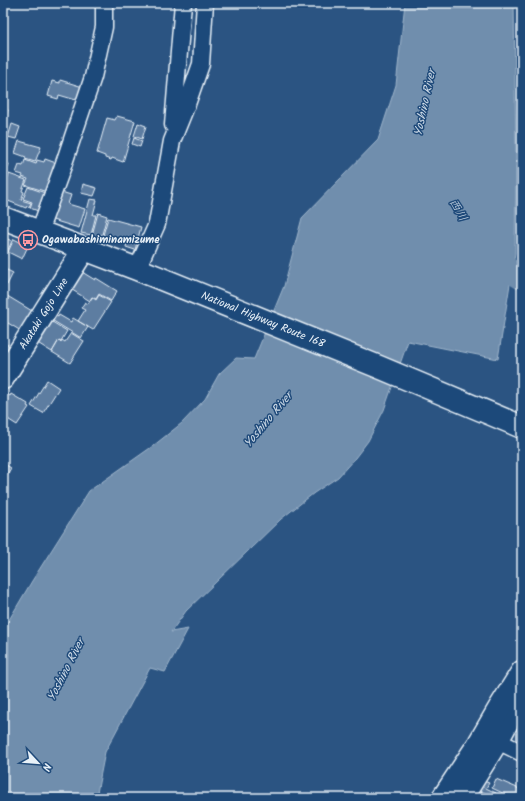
<svg xmlns="http://www.w3.org/2000/svg" width="525" height="801" font-family="Kalam,'Klee One',sans-serif">
<style>
.water{fill:#708ead;stroke:#a0b6cb}
.lines{fill:none;stroke-linecap:round;stroke-linejoin:round}
.river{stroke:#708ead;stroke-width:24}
.building{fill:#5d7da1;stroke:#e8f1f8}
.street-casing{stroke:#e8f1f8;stroke-width:19}
.secondary-casing{stroke:#e8f1f8;stroke-width:25}
.highway-casing{stroke:#e8f1f8;stroke-width:25}
.street{stroke:#1f4a7a;stroke-width:16}
.secondary{stroke:#1f4a7a;stroke-width:22}
.highway{stroke:#1f4a7a;stroke-width:22}
.labels{text-anchor:middle;dominant-baseline:central;stroke-width:3;stroke-linejoin:round;paint-order:stroke}
.poi-label{font-size:11px;font-weight:bold;fill:#e8f1f8;stroke:#1f4a7a;text-anchor:start}
.street-label{font-size:11px;fill:#e8f1f8;stroke:#1f4a7a}
.water-label{font-size:12px;font-style:italic;fill:#d0dde9;stroke:#1f4a7a}
</style>
<rect width="100%" height="100%" fill="#2b5482"/>
<filter id="ink" filterUnits="userSpaceOnUse"><feTurbulence type="fractalNoise" baseFrequency=".025" numOctaves="2"/><feDisplacementMap in="SourceGraphic" scale="8" xChannelSelector="R" yChannelSelector="G"/><feConvolveMatrix kernelMatrix="1 2 1 2 8 2 1 2 1" color-interpolation-filters="sRGB"/></filter>
<g filter="url(#ink)">
<!-- water -->
<path class="water" d="M 405,3 L 514,3 L 516,161 L 515,253 L 498,359 L 408,341 L 384,410 L 368,441 L 355,458 L 338,477 L 314,493 L 281,519 L 186,611 L 171,632 L 188,629 L 165,672 L 150,668 L 105,752 L 96,798 L 3,798 L 3,630 L 32,581 L 89,491 L 153,446 L 182,423 L 205,399 L 219,374 L 236,358 L 254,359 L 284,286 L 302,218 L 378,140 L 396,85 Z"/>
<g class="lines">
<!-- river -->
<path class="river" d="M 487,252 L 501,265 L 522,278"/>
</g>
<!-- building -->
<path class="building" d="M 60,80 L 83,87 L 77,109 L 74,108 L 76,100 L 59,95 L 58,99 L 48,96 L 52,81 L 60,83 Z
M 3,107 L 8,110 L 3,124 Z
M 117,116 L 135,121 L 123,162 L 112,158 L 111,160 L 105,158 L 105,156 L 97,153 L 107,118 L 115,120 Z
M 138,123 L 146,126 L 142,139 L 134,136 Z
M 12,124 L 20,127 L 16,139 L 8,137 Z
M 134,138 L 142,141 L 140,147 L 132,144 Z
M 19,141 L 41,147 L 35,162 L 25,159 L 26,157 L 15,153 Z
M 45,159 L 56,163 L 47,192 L 25,185 L 28,179 L 22,177 L 23,175 L 16,173 L 19,165 L 23,166 L 25,160 L 36,164 L 37,160 L 44,162 Z
M 3,162 L 9,164 L 3,181 Z
M 9,174 L 26,180 L 22,191 L 24,192 L 21,200 L 31,203 L 29,207 L 27,206 L 26,208 L 3,199 L 3,190 Z
M 83,184 L 97,188 L 94,196 L 81,193 Z
M 28,187 L 48,194 L 41,212 L 30,208 L 32,202 L 23,199 Z
M 58,191 L 71,195 L 68,204 L 85,209 L 79,228 L 49,219 Z
M 90,199 L 97,200 L 93,215 L 96,215 L 91,235 L 81,233 Z
M 98,213 L 107,216 L 101,238 L 92,235 Z
M 108,218 L 141,227 L 135,250 L 126,247 L 127,242 L 103,235 Z
M 3,237 L 12,241 L 3,261 Z
M 14,239 L 28,246 L 22,259 L 8,252 Z
M 3,268 L 13,273 L 7,285 L 3,283 Z
M 82,272 L 95,280 L 96,278 L 117,291 L 111,301 L 99,294 L 96,299 L 92,297 L 90,301 L 69,288 Z
M 4,294 L 37,314 L 26,334 L 3,320 L 3,297 Z
M 99,295 L 111,302 L 93,330 L 78,321 L 85,310 L 81,308 L 85,302 L 88,304 L 92,297 L 96,300 Z
M 53,314 L 58,317 L 59,315 L 71,322 L 73,318 L 88,327 L 81,338 L 50,319 Z
M 49,320 L 67,331 L 61,341 L 59,340 L 52,352 L 36,342 Z
M 71,333 L 84,341 L 70,363 L 52,352 L 59,340 L 61,342 L 62,340 L 65,342 Z
M 3,342 L 13,348 L 3,366 Z
M 47,380 L 59,388 L 43,413 L 31,406 Z
M 4,392 L 10,396 L 11,394 L 28,404 L 27,406 L 29,407 L 17,425 L 3,416 L 3,393 Z
M 3,463 L 11,468 L 3,481 Z
M 522,717 L 522,727 L 518,725 Z
M 496,779 L 522,790 L 522,798 L 513,798 L 492,788 Z
M 481,780 L 489,783 L 486,788 L 496,793 L 493,797 L 476,789 Z
M 476,790 L 493,798 L 472,798 Z"/>
<g class="lines">
<defs>
<path id="street" d="M 173,125 L 183,3
M 39,232 L 63,166 L 93,77 L 104,27 L 104,3
M 137,269 L 157,224 L 172,141 L 187,104 L 201,64 L 205,3
M 500,742 L 522,753
M 465,798 L 500,742 L 522,701"/>
<path id="secondary" d="M 3,378 L 84,249
M 443,798 L 478,745 L 499,709 L 522,672"/>
<path id="highway" d="M 3,218 L 137,269 L 379,367 L 522,427"/>
</defs>
<!-- street casing -->
<use href="#street" class="street-casing"/>
<!-- secondary casing -->
<use href="#secondary" class="secondary-casing"/>
<!-- highway casing -->
<use href="#highway" class="highway-casing"/>
<!-- street -->
<use href="#street" class="street"/>
<!-- secondary -->
<use href="#secondary" class="secondary"/>
<!-- highway -->
<use href="#highway" class="highway"/>
</g>
</g>
<!-- icons -->
<defs>
<symbol id="bus-ring" viewBox="-11 -11 22 22"><circle r="9.5" fill="#1f4a7a" stroke="#ff9aa2" stroke-width="1.5"/><path d="M-5-6H5V4H4V6H2V4H-2V6H-4V4H-5ZM-3.5-4V0h7V-4ZM-3.5 1.2v1.5H-2V1.2ZM2 1.2v1.5H3.5V1.2Z" fill="#ff9aa2"/></symbol>
</defs>
<g fill-rule="evenodd">
<use href="#bus-ring" x="17" y="229" width="22" height="22"/>
</g>
<g class="labels">
<!-- poi labels -->
<g class="poi-label">
<text x="42" y="240">Ogawabashiminamizume</text>
</g>
<!-- street labels -->
<g class="street-label">
<text transform="translate(44 314) rotate(-58)">Akataki Gojo Line</text>
<text transform="translate(263 320) rotate(22)">National Highway Route 168</text>
</g>
<!-- water labels -->
<g class="water-label">
<text transform="translate(425 103) rotate(-78)">Yoshino River</text>
<text transform="translate(458 210) rotate(61)">西川</text>
<text transform="translate(268 420) rotate(-50)">Yoshino River</text>
<text transform="translate(66 670) rotate(-63)">Yoshino River</text>
</g>
</g>
<!-- margin -->
<rect width="525" height="801" fill="none" stroke="#1f4a7a" stroke-width="16"/>
<rect x="8" y="8" width="509" height="785" fill="none" stroke="#e8f1f8" stroke-width="1.5" filter="url(#ink)"/>
<!-- north arrow -->
<g transform="translate(38 763) rotate(116)" stroke="#1f4a7a" stroke-width="3" paint-order="stroke">
<path d="M0-3L7 15L0 10L-7 15Z" fill="#e8f1f8"/>
<text y="-6" font-size="11" font-weight="bold" text-anchor="middle" fill="#e8f1f8">N</text>
</g>
</svg>
